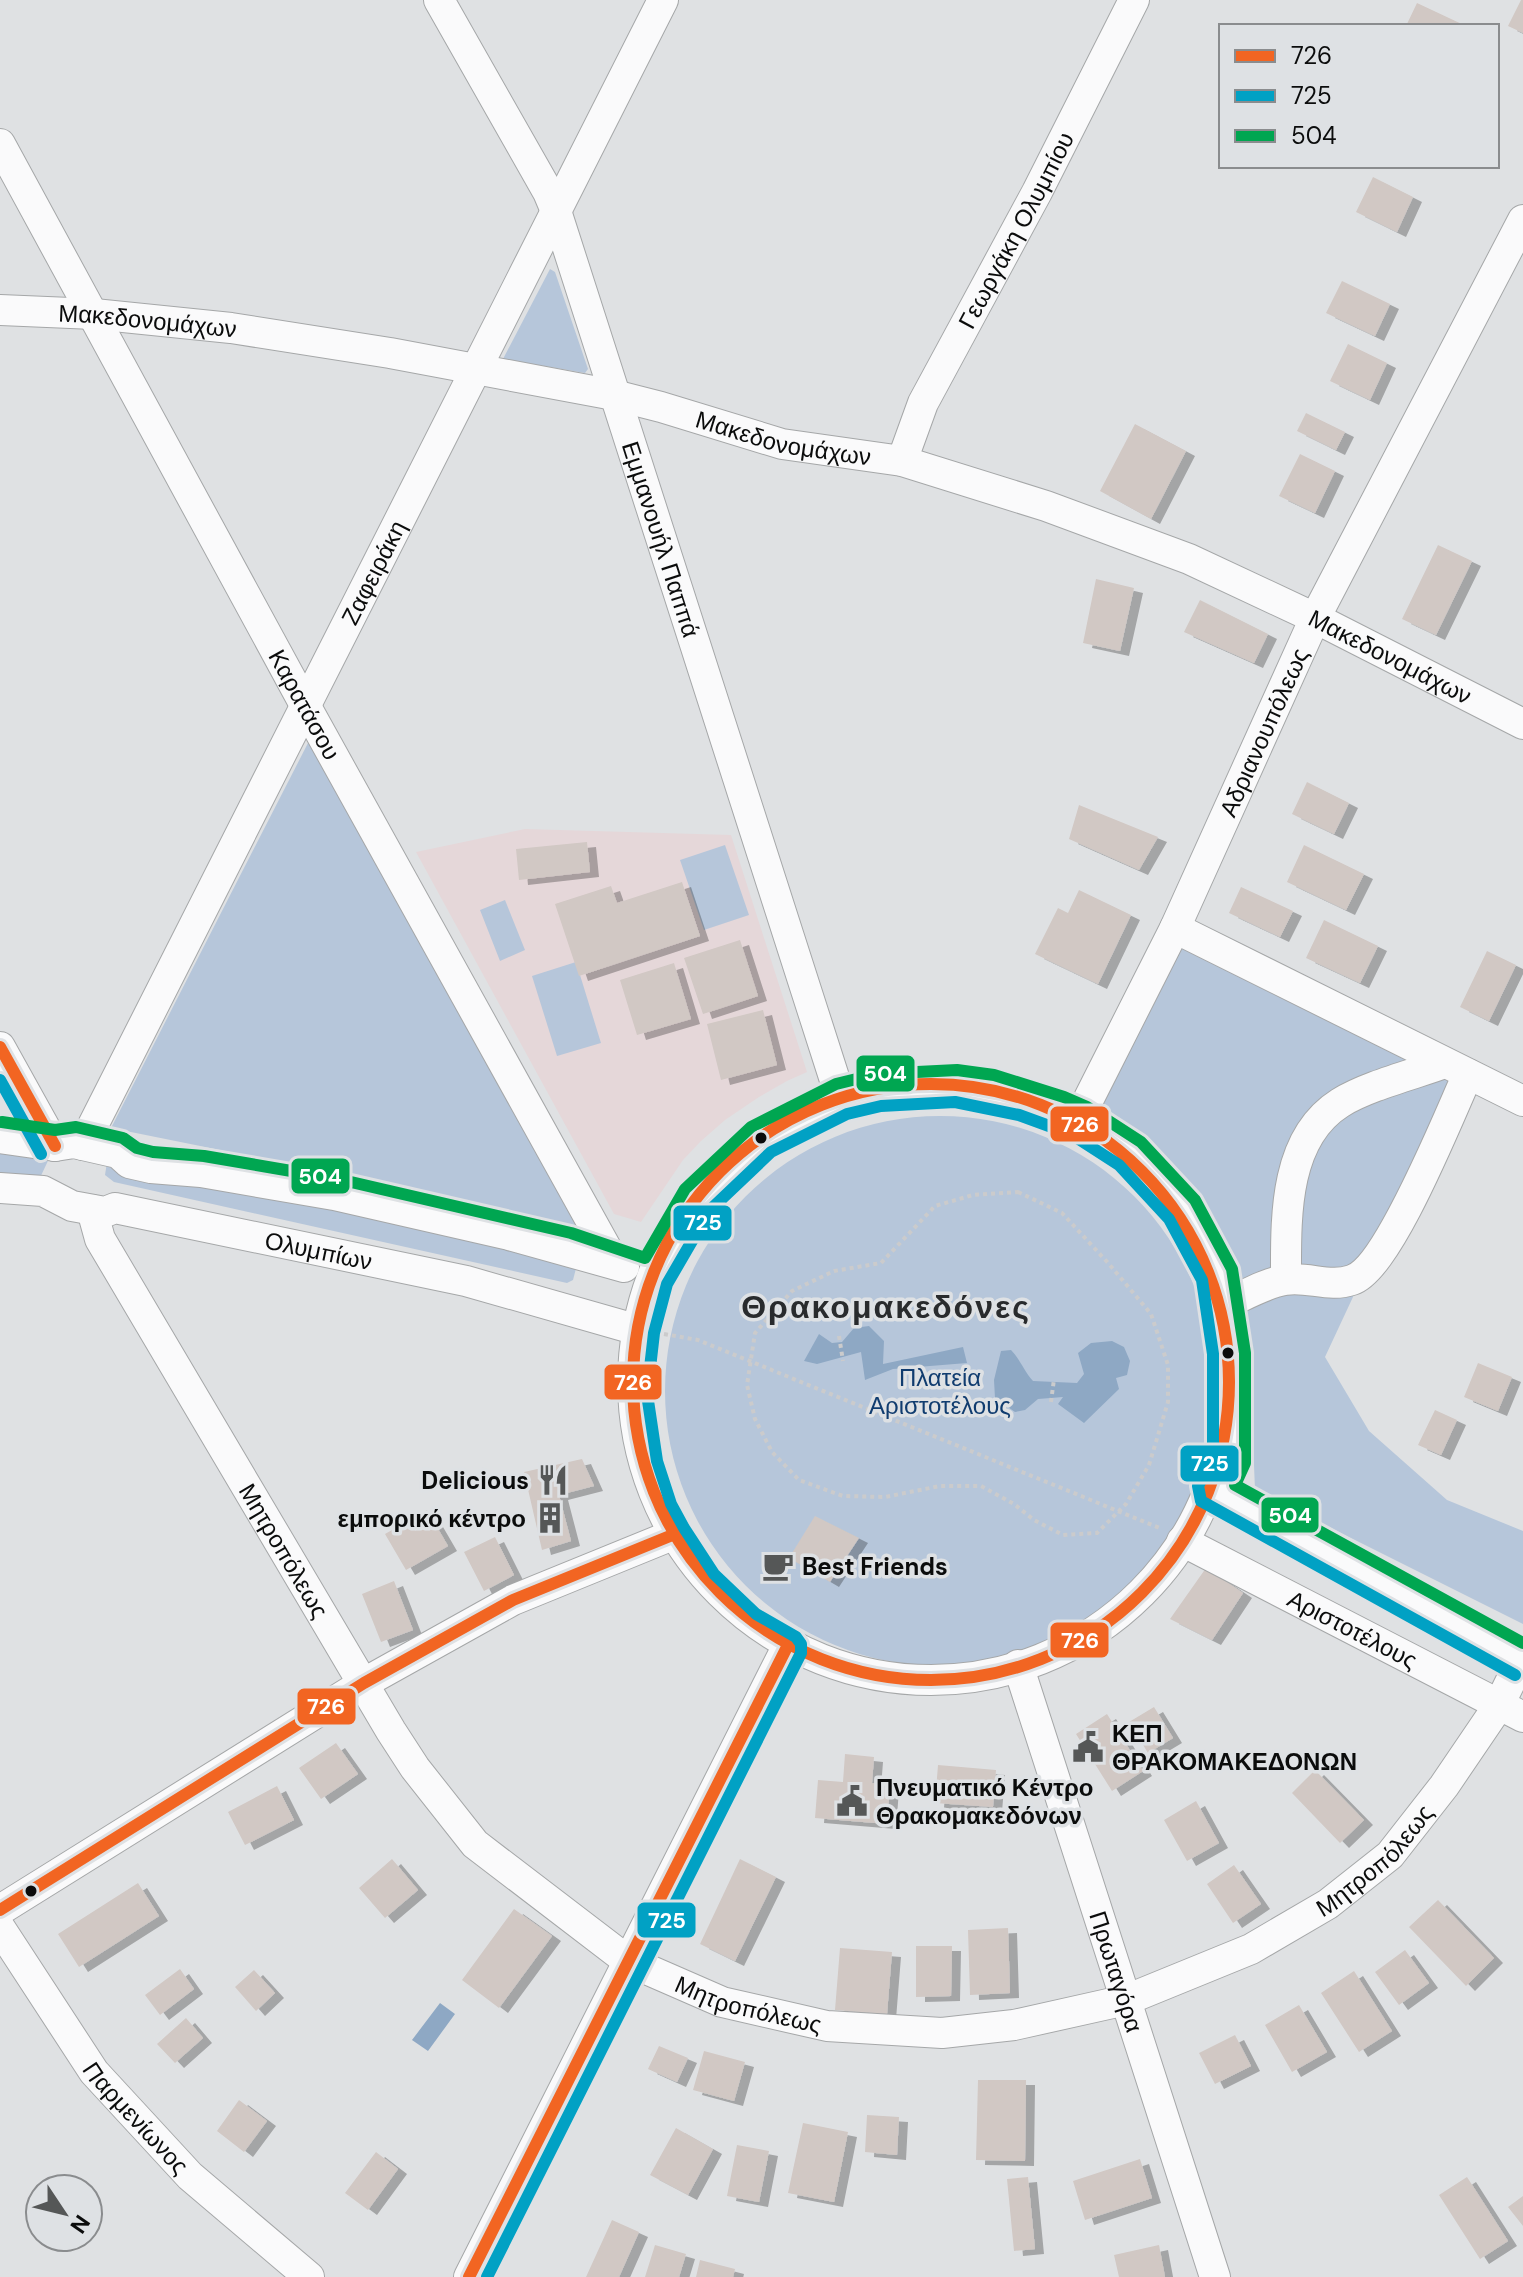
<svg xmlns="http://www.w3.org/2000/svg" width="1523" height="2277" font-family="'DM Sans',sans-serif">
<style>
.education{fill:#e5d7d9}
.green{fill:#b6c6da}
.water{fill:#8ea8c4}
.building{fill:#d1c8c4;filter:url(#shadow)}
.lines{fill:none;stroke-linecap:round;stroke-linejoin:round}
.minor-casing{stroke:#a5a7a8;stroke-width:32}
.path{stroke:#cbcbcc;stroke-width:4;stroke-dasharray:4 4;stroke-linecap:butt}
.minor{stroke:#fafafb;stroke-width:30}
.bus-1-casing{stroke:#dee1e4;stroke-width:18}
.bus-2-casing{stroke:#dee1e4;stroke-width:18}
.bus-3-casing{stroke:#dee1e4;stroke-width:18}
.bus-1{stroke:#f26522;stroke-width:12}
.bus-2{stroke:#01a1c4;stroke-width:12}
.bus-3{stroke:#00a651;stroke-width:12}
.bus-dot{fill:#0b0c0c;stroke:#dee1e4;stroke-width:3}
.labels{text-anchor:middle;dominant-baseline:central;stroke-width:7;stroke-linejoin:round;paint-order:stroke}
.street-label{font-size:24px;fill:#0b0c0c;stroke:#dee1e4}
.park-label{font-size:24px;fill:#103c6f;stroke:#dee1e4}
.poi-label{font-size:24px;font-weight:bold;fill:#0b0c0c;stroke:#dee1e4;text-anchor:start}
.district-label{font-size:32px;font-weight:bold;letter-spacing:2px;fill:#292b2d;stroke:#dee1e4}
.line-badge{stroke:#dee1e4;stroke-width:3}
.badge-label{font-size:22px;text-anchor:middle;font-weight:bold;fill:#fff}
</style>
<defs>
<filter id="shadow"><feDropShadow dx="9" dy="5" stdDeviation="0" flood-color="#0004"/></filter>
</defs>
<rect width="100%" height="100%" fill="#dfe1e3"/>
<!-- education -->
<path class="education" d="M 525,829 L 731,835 L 807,1072 L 787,1081 L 759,1097 L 725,1120 L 701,1141 L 683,1160 L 641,1222 L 614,1214 L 416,852 Z"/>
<!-- green -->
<path class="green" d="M 550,269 L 555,272 L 588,369 L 585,373 L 503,359 Z
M 308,743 L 313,744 L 576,1222 L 575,1230 L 571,1231 L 353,1177 L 111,1128 Z
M 725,845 L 749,915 L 704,930 L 680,860 Z
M 505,900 L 525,950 L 500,961 L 480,910 Z
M 1179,938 L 1456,1076 L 1325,1357 L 1369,1431 L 1447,1500 L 1523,1531 L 1523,1624 L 1255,1490 L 1249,1341 L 1216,1225 L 1095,1096 Z
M 576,962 L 601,1043 L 557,1056 L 532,976 Z
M665 1391a275 275 0 1 1 550 0a275 275 0 1 1-550 0Z
M 0,1138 L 55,1146 L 38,1182 L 0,1175 Z
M 108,1156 L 580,1253 L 573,1280 L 567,1283 L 114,1182 L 105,1175 Z"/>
<!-- water -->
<path class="water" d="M 869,1326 L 884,1341 L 883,1364 L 963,1347 L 967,1363 L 893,1369 L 865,1380 L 861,1352 L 817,1364 L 804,1361 L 819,1334 L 832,1343 L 842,1342 L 854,1328 Z
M 1112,1341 L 1124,1347 L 1130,1361 L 1127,1375 L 1116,1378 L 1119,1389 L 1084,1423 L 1058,1404 L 1063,1397 L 1038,1399 L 1025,1410 L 1015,1412 L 995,1398 L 994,1380 L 1001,1351 L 1011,1350 C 1020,1359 1024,1371 1033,1381 L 1077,1383 L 1084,1374 L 1078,1353 L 1091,1343 Z
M 440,2003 L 455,2014 L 428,2051 L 412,2040 Z"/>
<!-- building -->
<path class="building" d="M 1521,0 L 1523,0 L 1523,33 L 1508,26 Z
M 1417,3 L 1466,26 L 1406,26 Z
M 1373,177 L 1413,197 L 1397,232 L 1356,212 Z
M 1342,281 L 1390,304 L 1375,336 L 1326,313 Z
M 1348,344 L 1387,363 L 1370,400 L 1330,381 Z
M 1306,413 L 1345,432 L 1336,450 L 1297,431 Z
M 1135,424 L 1186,451 L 1151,519 L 1100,491 Z
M 1300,454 L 1335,471 L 1315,513 L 1279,496 Z
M 1438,545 L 1472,561 L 1436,635 L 1402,619 Z
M 1096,579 L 1134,588 L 1120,651 L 1083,643 Z
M 1200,600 L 1268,634 L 1254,663 L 1184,632 Z
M 1307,782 L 1349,803 L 1334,834 L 1292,814 Z
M 1079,805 L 1158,837 L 1139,870 L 1069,839 Z
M 587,842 L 590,872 L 519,880 L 516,849 Z
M 1304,845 L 1364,874 L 1346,910 L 1287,882 Z
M 682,882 L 700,936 L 579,976 L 555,904 L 611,886 L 617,903 Z
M 1241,887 L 1293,911 L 1280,937 L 1229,913 Z
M 1079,890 L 1131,915 L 1098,984 L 1035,954 L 1058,908 L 1068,913 Z
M 1324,920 L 1378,946 L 1360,983 L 1306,958 Z
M 740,940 L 758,996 L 703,1014 L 684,958 Z
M 1487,951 L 1516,965 L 1489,1021 L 1460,1007 Z
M 674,963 L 691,1019 L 637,1035 L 620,980 Z
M 763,1010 L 777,1065 L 721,1080 L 707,1024 Z
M 1478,1363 L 1512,1377 L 1498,1411 L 1464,1397 Z
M 1435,1410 L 1457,1420 L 1441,1455 L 1418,1445 Z
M 582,1459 L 594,1486 L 559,1495 L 571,1541 L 542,1550 L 524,1472 Z
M 427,1510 L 448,1546 L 406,1570 L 385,1534 Z
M 815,1516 L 859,1538 L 830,1582 L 789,1558 Z
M 495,1537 L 514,1575 L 484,1591 L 464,1552 Z
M 1206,1568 L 1243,1593 L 1212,1640 L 1170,1619 Z
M 394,1581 L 413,1630 L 381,1642 L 362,1594 Z
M 1154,1707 L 1173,1738 L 1148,1753 L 1129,1722 Z
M 1107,1714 L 1143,1771 L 1112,1791 L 1076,1734 Z
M 336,1743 L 358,1774 L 321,1799 L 299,1768 Z
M 845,1754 L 874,1757 L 872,1783 L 890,1785 L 887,1824 L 815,1818 L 818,1780 L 843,1782 Z
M 938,1765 L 996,1770 L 993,1807 L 935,1803 Z
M 1315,1770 L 1364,1820 L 1340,1843 L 1292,1793 Z
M 277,1786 L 294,1820 L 245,1845 L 228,1812 Z
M 1196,1801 L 1219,1843 L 1187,1861 L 1164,1820 Z
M 392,1859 L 418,1890 L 385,1918 L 359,1888 Z
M 740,1859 L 776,1877 L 735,1961 L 700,1944 Z
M 1234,1865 L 1261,1904 L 1233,1923 L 1207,1884 Z
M 138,1883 L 159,1916 L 79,1967 L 58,1934 Z
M 1438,1900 L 1494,1958 L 1466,1986 L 1409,1927 Z
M 514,1909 L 552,1936 L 499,2008 L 462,1980 Z
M 1008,1928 L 1010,1993 L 970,1995 L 968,1930 Z
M 916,1946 L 952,1946 L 951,1996 L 916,1997 Z
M 840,1948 L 892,1952 L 887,2014 L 835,2010 Z
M 1405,1950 L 1429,1983 L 1399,2005 L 1375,1972 Z
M 180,1969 L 194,1989 L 160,2015 L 145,1995 Z
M 254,1970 L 275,1993 L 256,2011 L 235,1987 Z
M 1354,1971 L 1392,2031 L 1359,2052 L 1321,1993 Z
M 1299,2005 L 1327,2052 L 1292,2072 L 1265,2025 Z
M 186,2018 L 203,2038 L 175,2063 L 157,2044 Z
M 1235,2035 L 1251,2066 L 1215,2084 L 1199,2053 Z
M 659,2046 L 688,2058 L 677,2082 L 648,2069 Z
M 704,2051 L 745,2062 L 734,2101 L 693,2090 Z
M 978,2080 L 1026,2080 L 1025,2161 L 976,2160 Z
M 239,2100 L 267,2121 L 244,2152 L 217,2131 Z
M 867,2115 L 899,2117 L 897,2155 L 865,2152 Z
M 803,2123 L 848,2132 L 834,2202 L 788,2193 Z
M 676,2128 L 713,2149 L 688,2195 L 650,2175 Z
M 737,2145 L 769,2151 L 759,2202 L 727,2196 Z
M 376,2152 L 398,2169 L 368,2210 L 345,2193 Z
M 1140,2159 L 1152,2198 L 1085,2220 L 1073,2181 Z
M 1028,2177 L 1035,2249 L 1014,2251 L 1007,2179 Z
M 1467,2177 L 1508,2241 L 1480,2259 L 1439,2195 Z
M 1523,2196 L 1523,2226 L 1508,2207 Z
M 612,2220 L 639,2232 L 619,2277 L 586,2277 Z
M 655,2245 L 686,2254 L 679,2277 L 645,2277 Z
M 1159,2245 L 1165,2277 L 1119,2277 L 1114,2255 Z
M 700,2260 L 735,2269 L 733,2277 L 696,2277 Z"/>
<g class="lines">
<defs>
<g id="minor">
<path id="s1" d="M 439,0 L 548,192 L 556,211 L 841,1099"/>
<path id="s2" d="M 0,144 L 305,705 L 615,1264"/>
<path id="s3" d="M 0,310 L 94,314 L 231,328 L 390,353 L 614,395 L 661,407 L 782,444 L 902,461 L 1046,506 L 1189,559 L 1315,618 L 1523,724"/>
<path id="s4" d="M 902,461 L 923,403 L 1037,192 L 1134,0"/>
<path d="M 1175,928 L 1523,1101"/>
<path d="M 0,1047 L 55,1146"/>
<circle cx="931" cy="1382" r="298"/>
<path id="s5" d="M 1078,1120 L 1175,928 L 1315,618 L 1523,220"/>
<path d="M 0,1138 L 55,1146 L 74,1143 L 118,1153 L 129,1163 L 151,1168 L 201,1172 L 334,1195 L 509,1235 L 624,1267"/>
<path id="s6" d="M 83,1145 L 663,0"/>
<path id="s7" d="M 0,1188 L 43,1191 L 72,1206 L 105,1212 L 115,1208 L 466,1281 L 638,1330"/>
<path id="s8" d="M 92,1210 L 100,1239 L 391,1731 L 415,1768 L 475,1844 L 628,1961 L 722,2002 L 827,2026 L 942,2033 L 1014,2025 L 1126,2000 L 1251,1949 L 1328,1904 L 1390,1855 L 1444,1786 L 1499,1705 L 1523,1656"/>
<path d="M 1286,1279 C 1286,1220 1283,1139 1340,1103 C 1367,1086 1415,1074 1445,1063"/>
<path d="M 1223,1305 C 1242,1297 1265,1283 1285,1280 C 1308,1276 1329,1288 1352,1280 C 1389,1268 1450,1113 1468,1074"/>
<path d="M 1213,1491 L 1523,1661"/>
<path id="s9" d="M 1182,1541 L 1523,1717"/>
<path id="s10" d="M 1018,1665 L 1215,2277"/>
<path d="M 0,1910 L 364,1683 L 513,1600 L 670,1536"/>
<path id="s11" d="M 0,1928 L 94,2072 L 190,2176 L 309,2277"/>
<path d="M 469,2277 L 786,1649"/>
</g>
</defs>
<!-- minor casing -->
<use href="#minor" class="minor-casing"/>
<!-- path -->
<path class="path" d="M 1018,1192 L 1062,1213 L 1109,1264 L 1151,1314 L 1168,1365 L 1168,1402 L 1149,1465 L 1126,1504 L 1097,1533 L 1063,1535 L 1034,1520 L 1014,1504 L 981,1486 L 940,1486 L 885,1497 L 843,1496 L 799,1480 L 772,1452 L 755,1419 L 747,1385 L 755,1333 L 792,1291 L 834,1271 L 881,1263 L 935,1206 L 973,1195 Z
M 664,1334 L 698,1340 L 1162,1529
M 839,1336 L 843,1361
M 1051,1402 L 1054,1379"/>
<!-- minor -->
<use href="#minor" class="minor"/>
<defs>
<path id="bus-1" d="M 0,1047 L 55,1146
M633 1382a298 298 0 1 1 596 0a298 298 0 1 1-596 0Z
M 0,1910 L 364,1683 L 513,1600 L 670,1536
M 469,2277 L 786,1649"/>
<path id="bus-2" d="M 0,1080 L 41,1154
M 487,2277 L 801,1653 L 801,1644 L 796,1637 L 756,1614 L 714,1574 L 684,1528 L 671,1504 L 657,1461 L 647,1394 L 654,1333 L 667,1284 L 710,1210 L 771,1152 L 847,1114 L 881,1106 L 955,1102 L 1019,1115 L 1071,1134 L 1119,1165 L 1169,1219 L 1202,1280 L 1213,1354 L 1213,1457 L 1198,1486 L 1201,1501 L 1515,1675"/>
<path id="bus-3" d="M 2,1122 L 55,1130 L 76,1127 L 123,1138 L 137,1148 L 153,1152 L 204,1156 L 338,1179 L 571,1233 L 645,1258 L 685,1189 L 751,1127 L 836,1084 L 877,1074 L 957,1070 L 994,1075 L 1064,1097 L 1087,1107 L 1141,1142 L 1195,1200 L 1232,1269 L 1245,1353 L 1245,1463 L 1235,1485 L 1523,1643"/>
</defs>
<!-- bus-1 casing -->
<use href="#bus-1" class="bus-1-casing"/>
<!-- bus-2 casing -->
<use href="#bus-2" class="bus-2-casing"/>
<!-- bus-3 casing -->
<use href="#bus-3" class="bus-3-casing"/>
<!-- bus-1 -->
<use href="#bus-1" class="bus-1"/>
<!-- bus-2 -->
<use href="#bus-2" class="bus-2"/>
<!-- bus-3 -->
<use href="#bus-3" class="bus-3"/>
</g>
<!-- icons -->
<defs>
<symbol id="restaurant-bare" viewBox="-9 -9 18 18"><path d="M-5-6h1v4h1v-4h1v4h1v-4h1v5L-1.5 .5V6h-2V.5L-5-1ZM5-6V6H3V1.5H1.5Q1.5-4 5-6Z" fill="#555757" stroke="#dee1e4" stroke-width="2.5" paint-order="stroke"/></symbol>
<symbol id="building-bare" viewBox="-9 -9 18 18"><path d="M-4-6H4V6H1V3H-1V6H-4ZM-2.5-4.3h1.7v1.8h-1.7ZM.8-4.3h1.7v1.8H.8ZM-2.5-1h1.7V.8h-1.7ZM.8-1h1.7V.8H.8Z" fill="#555757" stroke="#dee1e4" stroke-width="2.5" paint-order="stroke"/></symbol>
<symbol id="cafe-bare" viewBox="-9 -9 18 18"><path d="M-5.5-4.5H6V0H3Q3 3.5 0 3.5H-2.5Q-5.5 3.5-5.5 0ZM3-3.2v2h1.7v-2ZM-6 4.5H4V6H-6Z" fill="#555757" stroke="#dee1e4" stroke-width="2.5" paint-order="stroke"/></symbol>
<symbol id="civic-bare" viewBox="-9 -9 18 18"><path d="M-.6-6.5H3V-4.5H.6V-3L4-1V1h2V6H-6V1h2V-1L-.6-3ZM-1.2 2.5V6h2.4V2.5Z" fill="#555757" stroke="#dee1e4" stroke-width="2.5" paint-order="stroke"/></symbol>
</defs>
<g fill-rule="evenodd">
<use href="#restaurant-bare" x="531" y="1458" width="44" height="44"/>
<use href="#building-bare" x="528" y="1496" width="44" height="44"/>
<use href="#cafe-bare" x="756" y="1544" width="44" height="44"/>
<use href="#civic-bare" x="1066" y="1725" width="44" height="44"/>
<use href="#civic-bare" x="830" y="1779" width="44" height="44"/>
</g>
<!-- markers -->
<g class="bus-dot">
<circle cx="761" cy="1138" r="7"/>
<circle cx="1228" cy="1353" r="7"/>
<circle cx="31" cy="1891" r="7"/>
</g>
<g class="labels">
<!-- street labels -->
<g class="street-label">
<text stroke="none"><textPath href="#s4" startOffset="258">Γεωργάκη Ολυμπίου</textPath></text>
<text stroke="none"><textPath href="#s3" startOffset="148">Μακεδονομάχων</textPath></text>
<text stroke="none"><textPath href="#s3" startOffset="796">Μακεδονομάχων</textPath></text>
<text stroke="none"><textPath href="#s1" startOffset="586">Εμμανουήλ Παππά</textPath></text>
<text stroke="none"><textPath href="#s6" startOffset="642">Ζαφειράκη</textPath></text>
<text stroke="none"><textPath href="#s3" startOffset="1444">Μακεδονομάχων</textPath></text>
<text stroke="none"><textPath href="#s2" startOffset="638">Καρατάσου</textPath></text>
<text stroke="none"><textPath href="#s5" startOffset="430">Αδριανουπόλεως</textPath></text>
<text stroke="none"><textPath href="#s7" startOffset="328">Ολυμπίων</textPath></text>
<text stroke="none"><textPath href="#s8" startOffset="392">Μητροπόλεως</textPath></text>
<text stroke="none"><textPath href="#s9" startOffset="192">Αριστοτέλους</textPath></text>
<text stroke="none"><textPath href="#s8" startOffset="1736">Μητροπόλεως</textPath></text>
<text stroke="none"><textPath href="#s10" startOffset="322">Πρωταγόρα</textPath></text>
<text stroke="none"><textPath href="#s8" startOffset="1064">Μητροπόλεως</textPath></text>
<text stroke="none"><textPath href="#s11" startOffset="234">Παρμενίωνος</textPath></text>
</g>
<!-- park labels -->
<g class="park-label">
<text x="940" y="1377">Πλατεία<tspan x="940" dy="28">Αριστοτέλους</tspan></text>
</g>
<!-- poi labels -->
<g class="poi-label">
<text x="529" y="1480" text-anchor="end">Delicious</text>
<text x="526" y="1518" text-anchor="end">εμπορικό κέντρο</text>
<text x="802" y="1566">Best Friends</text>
<text x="1112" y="1733">ΚΕΠ<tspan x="1112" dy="28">ΘΡΑΚΟΜΑΚΕΔΟΝΩΝ</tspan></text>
<text x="876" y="1787">Πνευματικό Κέντρο<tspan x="876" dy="28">Θρακομακεδόνων</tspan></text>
</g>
<!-- district labels -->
<g class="district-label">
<text x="886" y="1307">Θρακομακεδόνες</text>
</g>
</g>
<g class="line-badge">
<rect x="855" y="1054" width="61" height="39" rx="8" fill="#00a651"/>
<rect x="1049" y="1105" width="61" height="38" rx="8" fill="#f26522"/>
<rect x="290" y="1157" width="61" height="38" rx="8" fill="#00a651"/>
<rect x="672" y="1204" width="61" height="38" rx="8" fill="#01a1c4"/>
<rect x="603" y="1363" width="60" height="38" rx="8" fill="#f26522"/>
<rect x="1179" y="1444" width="61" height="39" rx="8" fill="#01a1c4"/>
<rect x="1260" y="1496" width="60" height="38" rx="8" fill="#00a651"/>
<rect x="1049" y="1621" width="61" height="38" rx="8" fill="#f26522"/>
<rect x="296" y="1687" width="61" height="39" rx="8" fill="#f26522"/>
<rect x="636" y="1901" width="61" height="38" rx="8" fill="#01a1c4"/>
</g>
<g class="badge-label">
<text x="885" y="1081">504</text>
<text x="1080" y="1132">726</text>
<text x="320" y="1184">504</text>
<text x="703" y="1230">725</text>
<text x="633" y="1390">726</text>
<text x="1210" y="1471">725</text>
<text x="1290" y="1523">504</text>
<text x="1080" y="1648">726</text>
<text x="326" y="1714">726</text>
<text x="667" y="1928">725</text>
</g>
<!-- legend -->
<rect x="1219" y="24" width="280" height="144" fill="#dee1e4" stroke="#8a8c8e" stroke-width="2"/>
<rect x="1235" y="50" width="40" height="12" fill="#f26522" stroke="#8a8c8e" stroke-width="2"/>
<text x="1291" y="64" font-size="24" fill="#0b0c0c">726</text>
<rect x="1235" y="90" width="40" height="12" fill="#01a1c4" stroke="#8a8c8e" stroke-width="2"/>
<text x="1291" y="104" font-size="24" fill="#0b0c0c">725</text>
<rect x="1235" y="130" width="40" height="12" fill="#00a651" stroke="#8a8c8e" stroke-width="2"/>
<text x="1291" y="144" font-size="24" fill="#0b0c0c">504</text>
<!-- north arrow -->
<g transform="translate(64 2213) rotate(125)"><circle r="38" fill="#dee1e4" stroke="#8a8c8e" stroke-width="2"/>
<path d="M0-6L14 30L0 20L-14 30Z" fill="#555757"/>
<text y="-12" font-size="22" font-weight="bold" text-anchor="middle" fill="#0b0c0c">N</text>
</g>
</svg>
